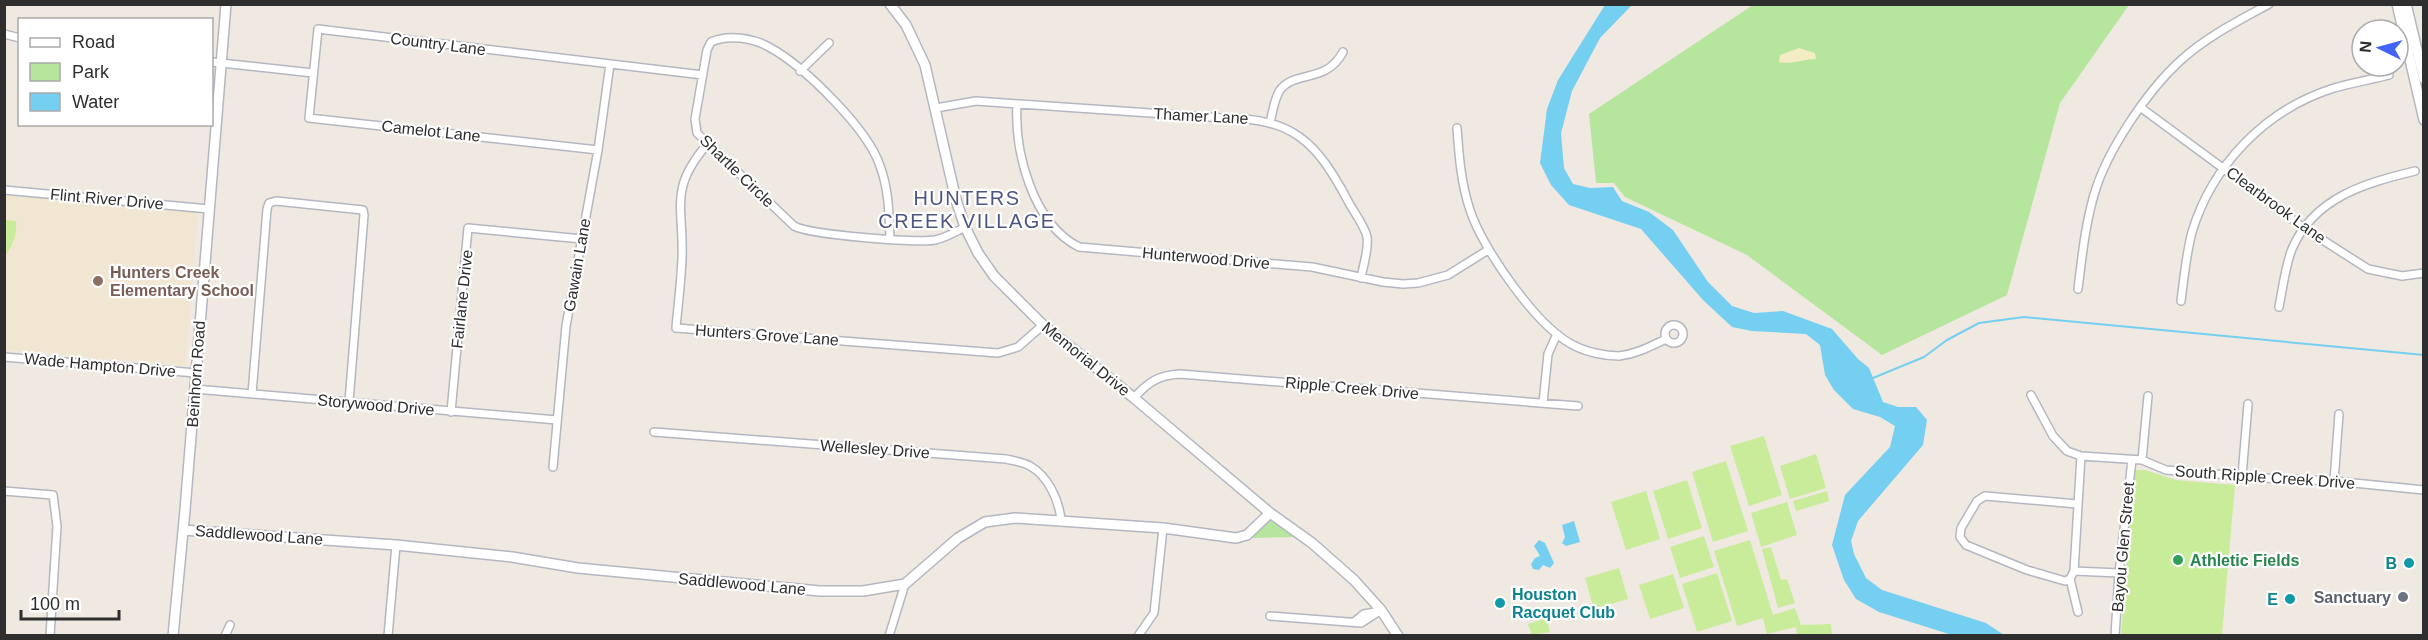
<svg xmlns="http://www.w3.org/2000/svg" width="2428" height="640" font-family="Arial,sans-serif">
<style>
.education{fill:#f0e6d1}
.green{fill:#b6e59e}
.sand{fill:#f3ecc5}
.pitch{fill:#c9ec9a}
.water{fill:#75cff0}
.lines{fill:none;stroke-linecap:round;stroke-linejoin:round}
.stream{stroke:#75cff0;stroke-width:2}
.street-casing{stroke:#b4b7c1;stroke-width:10}
.secondary-casing{stroke:#b4b7c1;stroke-width:12}
.street{stroke:#fff;stroke-width:7}
.secondary{stroke:#fff;stroke-width:9}
.education-dot{fill:#8d6e63;stroke:#fff;stroke-width:2}
.leisure-dot{fill:#2e9e5b;stroke:#fff;stroke-width:2}
.culture-dot{fill:#0f9aa8;stroke:#fff;stroke-width:2}
.worship-dot{fill:#6b7280;stroke:#fff;stroke-width:2}
.labels{text-anchor:middle;dominant-baseline:central;stroke-width:4.5;stroke-linejoin:round;paint-order:stroke}
.street-label{font-size:16px;fill:#2e2e2e;stroke:#fff}
.education-label{font-size:16px;font-weight:bold;fill:#785e54;stroke:#fff;text-anchor:start}
.leisure-label{font-size:16px;font-weight:bold;fill:#27864d;stroke:#fff;text-anchor:start}
.culture-label{font-size:16px;font-weight:bold;fill:#0d838f;stroke:#fff;text-anchor:end}
.worship-label{font-size:16px;font-weight:bold;fill:#5b616d;stroke:#fff;text-anchor:end}
.quarter-label{font-size:20px;letter-spacing:1.5px;fill:#4d5680;stroke:#fff}
</style>
<rect width="100%" height="100%" fill="#efe9e1"/>
<!-- education -->
<path class="education" d="M 4,195 L 198,211 L 185,366 L 5,350 Z"/>
<!-- green -->
<path class="green" d="M 1753,5 L 2129,5 L 2060,103 L 2007,295 L 1882,355 L 1747,255 L 1625,197 L 1614,183 L 1596,183 L 1589,114 Z
M 1272,519 L 1295,537 L 1251,538 Z"/>
<!-- sand -->
<path class="sand" d="M 1799,48 L 1815,53 L 1816,59 C 1805,59 1789,65 1779,62 L 1780,55 Z"/>
<!-- pitch -->
<path class="pitch" d="M 5,220 L 16,221 C 17,234 13,245 5,256 Z
M 1764,436 L 1782,495 L 1749,506 L 1730,446 Z
M 1816,454 L 1826,488 L 1790,499 L 1780,466 Z
M 1726,461 L 1748,531 L 1713,542 L 1692,472 Z
M 2134,470 L 2145,470 L 2176,480 L 2235,485 L 2222,635 L 2121,636 Z
M 1687,480 L 1702,528 L 1668,539 L 1653,491 Z
M 1646,491 L 1660,539 L 1626,550 L 1611,502 Z
M 1827,491 L 1829,501 L 1796,511 L 1793,501 Z
M 1787,502 L 1797,535 L 1761,547 L 1751,513 Z
M 1704,536 L 1714,567 L 1680,578 L 1670,547 Z
M 1750,540 L 1773,615 L 1795,608 L 1801,625 L 1831,624 L 1832,635 L 1797,635 L 1796,627 L 1767,634 L 1763,618 L 1737,626 L 1714,551 Z
M 1771,547 L 1781,580 L 1787,579 L 1795,603 L 1778,608 L 1762,549 Z
M 1619,568 L 1628,599 L 1594,609 L 1585,578 Z
M 1717,573 L 1732,621 L 1697,632 L 1682,584 Z
M 1673,574 L 1684,608 L 1650,619 L 1639,585 Z
M 1546,618 L 1550,632 L 1532,635 L 1528,624 Z"/>
<!-- water -->
<path class="water" d="M 1605,5 L 1632,5 L 1600,38 L 1572,91 L 1561,133 L 1564,168 L 1573,184 L 1590,188 L 1613,187 L 1622,201 L 1649,212 L 1673,230 L 1708,282 L 1732,306 L 1754,313 L 1783,311 L 1832,329 L 1858,359 L 1869,368 L 1883,402 L 1898,407 L 1916,407 L 1927,420 L 1923,445 L 1858,521 L 1851,541 L 1854,554 L 1866,578 L 1882,590 L 1986,623 L 2004,635 L 1952,635 L 1879,612 L 1856,599 L 1844,580 L 1832,545 L 1845,495 L 1890,447 L 1895,426 L 1880,417 L 1853,409 L 1834,390 L 1825,375 L 1820,345 L 1806,334 L 1752,331 L 1732,327 L 1703,300 L 1641,229 L 1569,205 L 1551,185 L 1540,163 L 1547,109 L 1558,80 Z
M 1574,521 L 1580,542 L 1566,546 L 1562,543 L 1565,537 L 1562,525 Z
M 1539,540 L 1545,543 L 1554,563 L 1550,568 L 1543,565 L 1539,570 L 1533,569 L 1531,564 L 1535,558 L 1540,556 L 1534,546 Z"/>
<g class="lines">
<!-- stream -->
<path class="stream" d="M 1873,378 L 1924,357 L 1947,340 L 1979,323 L 2024,317 L 2424,355"/>
<defs>
<path id="street" d="M 4,34 L 20,38
M 212,62 L 313,73
M 800,71 L 829,43
M 1017,104 C 1014,152 1033,224 1079,247 L 1312,267 L 1383,282 L 1403,284 L 1418,283 L 1448,275 L 1488,250
M 2140,107 L 2304,228 L 2368,269 L 2402,276 L 2424,273
M 936,108 L 976,101 L 1223,118 C 1293,118 1316,141 1348,201 C 1353,211 1365,226 1367,237 C 1369,249 1363,266 1361,278
M 1270,122 C 1273,112 1274,99 1280,90 C 1295,70 1326,84 1343,52
M 1457,128 C 1459,156 1461,183 1470,210 C 1482,248 1538,329 1575,346 C 1587,352 1605,356 1619,356 C 1637,354 1651,346 1666,339
M 708,143 C 668,190 684,205 682,259 C 681,282 678,305 676,328 L 998,353 L 1018,347 L 1043,325
M 598,150 L 309,118 L 318,29 L 703,75
M 4,190 L 209,209
M 890,239 C 889,214 889,190 880,166 C 868,129 804,66 769,47 C 753,38 728,34 711,42 L 707,50 L 695,119 L 697,133 L 794,226 C 811,235 915,243 935,240 C 945,238 956,232 965,227
M 2078,289 C 2082,257 2085,226 2094,195 C 2106,152 2147,91 2180,61 C 2206,37 2238,21 2269,4
M 2181,301 C 2184,278 2186,255 2192,232 C 2212,166 2264,111 2331,89 C 2350,83 2370,80 2389,75
M 2279,307 C 2283,287 2285,267 2292,249 C 2314,197 2366,183 2415,171
M1665 334a9 9 0 1 1 18 0a9 9 0 1 1-18 0Z
M 4,357 L 196,373
M 195,389 L 557,420
M 252,394 L 267,209 L 269,203 L 276,201 L 363,210 L 364,215 L 349,402
M 2031,395 L 2053,436 L 2067,451 L 2081,456 L 2142,460 L 2166,470 L 2263,478 L 2334,481 L 2424,490
M 1134,398 C 1148,382 1159,375 1180,374 L 1578,406
M 1543,403 L 1548,354 L 1557,334
M 451,412 L 468,228 L 582,239
M 654,432 L 1006,459 C 1014,461 1023,462 1030,466 C 1048,476 1059,500 1061,520
M 2142,460 L 2148,396
M 553,467 L 566,326 L 598,150 L 610,64
M 2242,476 L 2248,404
M 2334,481 L 2339,414
M 4,491 L 53,495 L 57,526 L 50,636
M 2077,504 L 1985,496 L 1977,501 L 1961,528 L 1960,537 L 1966,545 L 2027,570 L 2065,581 L 2070,579 L 2074,571 L 2081,456
M 2074,571 L 2119,573
M 2070,579 L 2078,612
M 1270,616 L 1361,623 L 1381,610
M 1354,622 L 1364,614 L 1375,612
M 225,636 L 230,625
M 388,636 L 396,545
M 889,636 L 905,584
M 1138,636 L 1154,613 L 1163,528
M 2115,636 L 2119,573 L 2132,460"/>
<path id="secondary" d="M 890,4 L 906,25 L 925,65 L 956,200 L 965,227 L 978,253 L 994,276 L 1043,325 L 1134,398 L 1270,513 L 1312,543 L 1354,580 L 1381,610 L 1398,636
M 2397,4 L 2424,120
M 2406,4 L 2424,79
M 183,530 L 396,545 L 512,557 L 578,568 L 820,591 L 863,591 L 905,584 L 958,538 L 985,522 L 1015,518 L 1163,528 L 1236,538 L 1247,535 L 1270,513
M 173,636 L 185,510 L 226,4"/>
</defs>
<!-- street casing -->
<use href="#street" class="street-casing"/>
<!-- secondary casing -->
<use href="#secondary" class="secondary-casing"/>
<!-- street -->
<use href="#street" class="street"/>
<!-- secondary -->
<use href="#secondary" class="secondary"/>
</g>
<!-- markers -->
<circle class="education-dot" cx="98" cy="281" r="6"/>
<circle class="leisure-dot" cx="2178" cy="560" r="6"/>
<g class="culture-dot">
<circle cx="2409" cy="563" r="6"/>
<circle cx="2290" cy="599" r="6"/>
<circle cx="1500" cy="603" r="6"/>
</g>
<circle class="worship-dot" cx="2403" cy="597" r="6"/>
<g class="labels">
<!-- street labels -->
<g class="street-label">
<text transform="translate(438 44) rotate(7)">Country Lane</text>
<text transform="translate(1201 116) rotate(3)">Thamer Lane</text>
<text transform="translate(431 131) rotate(6)">Camelot Lane</text>
<text transform="translate(737 171) rotate(44)">Shartle Circle</text>
<text transform="translate(107 199) rotate(5)">Flint River Drive</text>
<text transform="translate(2276 205) rotate(36)">Clearbrook Lane</text>
<text transform="translate(1206 258) rotate(5)">Hunterwood Drive</text>
<text transform="translate(577 265) rotate(-80)">Gawain Lane</text>
<text transform="translate(462 299) rotate(-84)">Fairlane Drive</text>
<text transform="translate(767 335) rotate(4)">Hunters Grove Lane</text>
<text transform="translate(1086 359) rotate(39)">Memorial Drive</text>
<text transform="translate(100 365) rotate(5)">Wade Hampton Drive</text>
<text transform="translate(196 374) rotate(-86)">Beinhorn Road</text>
<text transform="translate(1352 388) rotate(5)">Ripple Creek Drive</text>
<text transform="translate(376 405) rotate(5)">Storywood Drive</text>
<text transform="translate(875 449) rotate(4)">Wellesley Drive</text>
<text transform="translate(2265 477) rotate(4)">South Ripple Creek Drive</text>
<text transform="translate(259 535) rotate(4)">Saddlewood Lane</text>
<text transform="translate(2123 547) rotate(-85)">Bayou Glen Street</text>
<text transform="translate(742 584) rotate(5)">Saddlewood Lane</text>
</g>
<!-- education labels -->
<g class="education-label">
<text x="110" y="272">Hunters Creek<tspan x="110" dy="18">Elementary School</tspan></text>
</g>
<!-- leisure labels -->
<g class="leisure-label">
<text x="2190" y="560">Athletic Fields</text>
</g>
<!-- culture labels -->
<g class="culture-label">
<text x="2397" y="563">B</text>
<text x="1512" y="594" text-anchor="start">Houston<tspan x="1512" dy="18">Racquet Club</tspan></text>
<text x="2278" y="599">E</text>
</g>
<!-- worship labels -->
<g class="worship-label">
<text x="2391" y="597">Sanctuary</text>
</g>
<!-- quarter labels -->
<g class="quarter-label">
<text x="967" y="198">HUNTERS<tspan x="967" dy="23">CREEK VILLAGE</tspan></text>
</g>
</g>
<!-- border -->
<rect width="2428" height="640" fill="none" stroke="#2e2e2e" stroke-width="12"/>
<!-- legend -->
<rect x="18" y="18" width="195" height="108" fill="#ffffff" stroke="#ababab" stroke-width="1.5"/>
<rect x="30" y="38" width="30" height="9" fill="#ffffff" stroke="#ababab" stroke-width="1.5"/>
<text x="72" y="48" font-size="18" fill="#2e2e2e">Road</text>
<rect x="30" y="63" width="30" height="18" fill="#b6e59e" stroke="#ababab" stroke-width="1.5"/>
<text x="72" y="78" font-size="18" fill="#2e2e2e">Park</text>
<rect x="30" y="93" width="30" height="18" fill="#75cff0" stroke="#ababab" stroke-width="1.5"/>
<text x="72" y="108" font-size="18" fill="#2e2e2e">Water</text>
<!-- north arrow -->
<g transform="translate(2380 48) rotate(275)"><circle r="28" fill="#ffffff" stroke="#ababab" stroke-width="1.5"/>
<path d="M0-4.5L10 22L0 15L-10 22Z" fill="#4264fb"/>
<text y="-9" font-size="16" font-weight="bold" text-anchor="middle" fill="#2e2e2e">N</text>
</g>
<!-- scale -->
<path d="M21 610v9h98v-9" fill="none" stroke="#2e2e2e" stroke-width="3"/>
<text x="30" y="610" font-size="18" fill="#2e2e2e" stroke="#ffffff" stroke-width="4.5" paint-order="stroke">100 m</text>
</svg>
